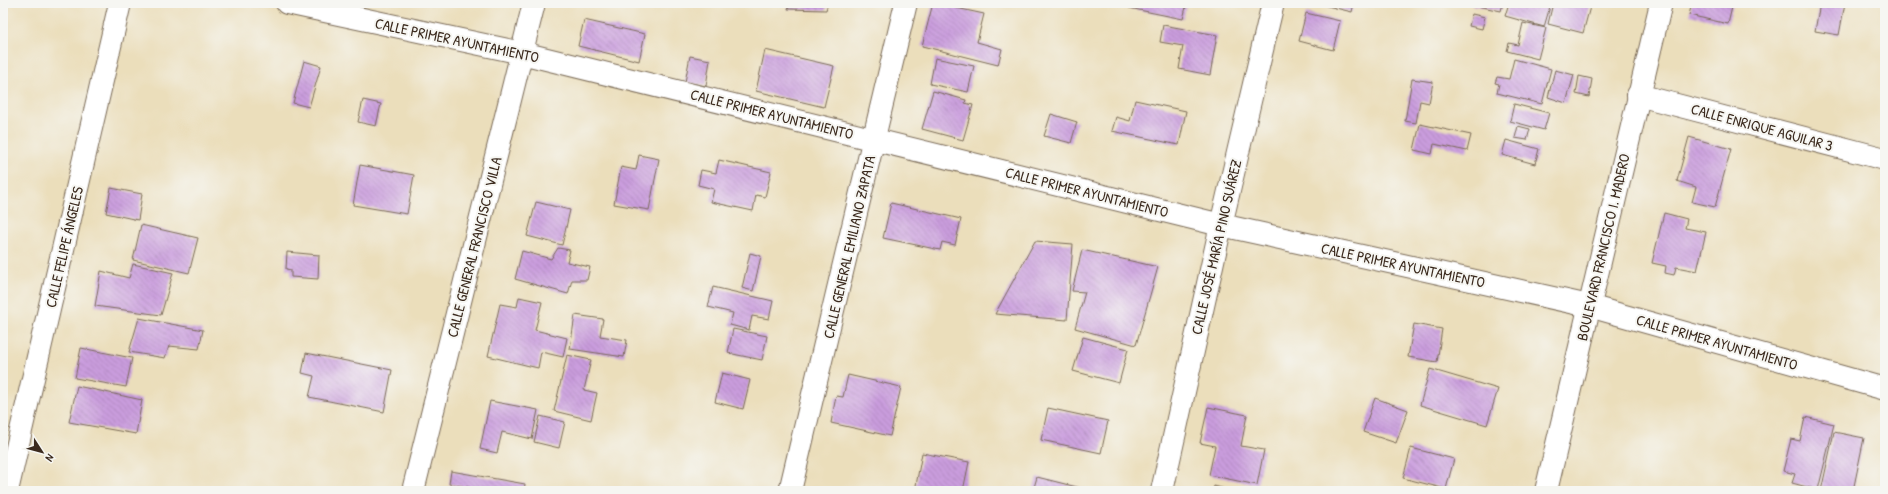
<svg xmlns="http://www.w3.org/2000/svg" width="1888" height="494" font-family="'Patrick Hand',sans-serif">
<style>
.building{fill:url(#building-back-hatch)}
.lines{fill:none;stroke-linecap:round;stroke-linejoin:round}
.minor-casing{stroke:#796955;stroke-width:24}
.tertiary-casing{stroke:#796955;stroke-width:24}
.minor{stroke:#fff;stroke-width:22}
.tertiary{stroke:#fff;stroke-width:22}
.labels{text-anchor:middle;dominant-baseline:central;stroke-width:4;stroke-linejoin:round;paint-order:stroke}
.street-label{font-size:15px;fill:#3b2a1e;stroke:#f6f6f2}
</style>
<defs>
<pattern id="building-back-hatch" width="6" height="6" patternUnits="userSpaceOnUse"><rect width="6" height="6" fill="#ca9dde"/><path d="M-1 5l2 2M0 0l6 6M5-1l2 2" fill="none" stroke="#a580b3"/></pattern>
</defs>
<rect width="100%" height="100%" fill="#f6f6f2"/>
<filter id="ink" filterUnits="userSpaceOnUse"><feTurbulence type="fractalNoise" baseFrequency=".025" numOctaves="2"/><feDisplacementMap in="SourceGraphic" scale="8" xChannelSelector="R" yChannelSelector="G"/><feConvolveMatrix kernelMatrix="1 2 1 2 8 2 1 2 1" color-interpolation-filters="sRGB"/></filter>
<filter id="wash" filterUnits="userSpaceOnUse"><feTurbulence type="fractalNoise" baseFrequency=".012" numOctaves="4" result="noise"/><feDisplacementMap in="SourceGraphic" scale="16" xChannelSelector="R" yChannelSelector="G"/><feGaussianBlur stdDeviation="0.9" result="paint"/><feColorMatrix in="noise" values="0 0 0 0 0 0 0 0 0 0 0 0 0 0 0 0 0 1.4 0 .05"/><feComposite in="paint" operator="in"/></filter>
<g filter="url(#wash)">
<rect width="100%" height="100%" fill="#ebdebb"/>
<g id="blocks">
<!-- building -->
<path class="building" d="M 790,3 L 828,3 L 826,10 L 788,9 Z
M 933,3 L 984,14 L 977,42 L 1002,49 L 998,65 L 922,46 Z
M 1130,3 L 1187,3 L 1183,19 L 1129,8 Z
M 1315,3 L 1354,3 L 1352,12 Z
M 1464,3 L 1503,3 L 1501,11 Z
M 1509,3 L 1551,3 L 1544,27 L 1505,16 Z
M 1553,3 L 1591,3 L 1583,33 L 1548,24 Z
M 1692,3 L 1733,3 L 1728,24 L 1689,15 Z
M 1820,3 L 1845,3 L 1839,35 L 1815,31 Z
M 1306,13 L 1340,21 L 1333,50 L 1299,41 Z
M 1472,14 L 1485,17 L 1482,29 L 1469,26 Z
M 584,20 L 645,34 L 639,61 L 578,46 Z
M 1523,23 L 1546,28 L 1538,59 L 1507,51 L 1509,43 L 1518,45 Z
M 1163,25 L 1217,35 L 1210,75 L 1179,69 L 1183,46 L 1160,42 Z
M 765,50 L 834,66 L 824,107 L 756,91 Z
M 690,56 L 710,60 L 706,86 L 685,82 Z
M 935,58 L 974,66 L 968,92 L 930,84 Z
M 1514,59 L 1551,69 L 1542,104 L 1497,93 L 1499,84 L 1495,83 L 1497,77 L 1509,79 Z
M 304,61 L 321,66 L 309,107 L 293,103 Z
M 1555,70 L 1574,75 L 1566,103 L 1548,97 Z
M 1579,76 L 1592,79 L 1589,97 L 1576,94 Z
M 1412,79 L 1433,82 L 1429,103 L 1420,101 L 1416,123 L 1405,121 Z
M 933,91 L 966,100 L 965,103 L 973,105 L 963,140 L 922,129 Z
M 363,100 L 381,104 L 376,126 L 358,122 Z
M 1135,100 L 1186,111 L 1179,145 L 1112,131 L 1116,117 L 1130,121 Z
M 1514,104 L 1549,113 L 1544,130 L 1510,121 Z
M 1051,114 L 1077,122 L 1071,143 L 1044,136 Z
M 1420,124 L 1471,135 L 1467,151 L 1434,144 L 1432,154 L 1414,150 Z
M 1518,126 L 1530,129 L 1527,140 L 1515,138 Z
M 1689,137 L 1731,149 L 1715,207 L 1692,202 L 1696,187 L 1677,181 Z
M 1506,140 L 1539,149 L 1535,164 L 1502,155 Z
M 639,155 L 659,159 L 649,210 L 614,204 L 621,167 L 636,170 Z
M 719,160 L 771,172 L 765,197 L 756,195 L 753,211 L 711,202 L 714,189 L 698,185 L 701,170 L 716,173 Z
M 360,165 L 414,175 L 407,214 L 353,205 Z
M 111,188 L 142,194 L 138,220 L 106,213 Z
M 536,202 L 570,210 L 562,245 L 527,236 Z
M 891,203 L 961,219 L 955,245 L 942,242 L 940,250 L 883,238 Z
M 1664,213 L 1687,219 L 1685,228 L 1706,232 L 1697,271 L 1676,267 L 1674,275 L 1665,273 L 1666,266 L 1652,263 Z
M 141,225 L 198,238 L 189,273 L 133,260 Z
M 1035,241 L 1073,244 L 1067,320 L 995,314 Z
M 558,248 L 570,250 L 567,262 L 590,267 L 587,280 L 572,280 L 568,294 L 515,279 L 522,251 L 551,259 Z
M 1082,250 L 1158,267 L 1136,345 L 1075,328 L 1085,292 L 1072,291 Z
M 287,252 L 319,255 L 318,279 L 291,277 L 291,270 L 286,269 Z
M 750,253 L 761,256 L 753,291 L 742,288 Z
M 133,264 L 173,273 L 161,315 L 95,306 L 101,271 L 129,278 Z
M 713,287 L 773,301 L 769,319 L 752,316 L 749,330 L 730,325 L 733,313 L 708,307 Z
M 519,297 L 542,302 L 535,330 L 567,338 L 563,357 L 541,352 L 538,368 L 488,356 L 500,304 L 517,307 Z
M 575,315 L 603,319 L 600,336 L 627,340 L 624,357 L 570,349 Z
M 139,318 L 203,330 L 199,349 L 169,346 L 165,358 L 129,352 Z
M 1414,324 L 1442,329 L 1437,362 L 1408,357 Z
M 733,329 L 767,336 L 762,360 L 728,353 Z
M 1083,337 L 1128,349 L 1119,383 L 1073,371 Z
M 81,348 L 132,358 L 126,387 L 75,378 Z
M 306,353 L 392,370 L 384,412 L 309,397 L 314,376 L 302,373 Z
M 567,355 L 591,360 L 584,390 L 597,393 L 591,420 L 554,411 Z
M 1430,369 L 1498,389 L 1487,425 L 1420,405 Z
M 722,373 L 750,380 L 743,409 L 715,402 Z
M 848,375 L 901,387 L 890,436 L 831,423 L 836,396 L 843,397 Z
M 77,386 L 142,400 L 136,434 L 69,422 Z
M 1375,398 L 1408,410 L 1396,443 L 1363,432 Z
M 490,401 L 538,410 L 532,439 L 502,432 L 497,453 L 480,449 Z
M 1208,407 L 1247,415 L 1241,446 L 1264,450 L 1257,485 L 1209,475 L 1215,446 L 1200,443 Z
M 1048,408 L 1108,421 L 1101,453 L 1041,440 Z
M 540,416 L 565,422 L 559,448 L 534,442 Z
M 1805,417 L 1834,424 L 1818,490 L 1792,483 L 1795,474 L 1783,471 L 1791,439 L 1800,441 Z
M 1834,432 L 1864,438 L 1853,491 L 1821,491 Z
M 1411,448 L 1454,459 L 1446,489 L 1403,478 Z
M 922,453 L 969,462 L 963,491 L 915,491 Z
M 451,471 L 525,484 L 524,491 L 472,491 L 473,488 L 449,484 Z
M 1037,477 L 1089,490 L 1089,491 L 1033,491 Z
M 1214,486 L 1229,490 L 1229,491 L 1213,491 Z"/>
</g>
</g>
<g filter="url(#ink)">
<use href="#blocks" fill-opacity="0" stroke="#796955" stroke-width="1"/>
<g class="lines">
<defs>
<path id="minor" d="M 287,3 L 522,53 L 1221,225 L 1589,306 L 1885,389
M 1638,95 L 1885,159
M 7,491 L 120,3
M 413,491 L 534,3
M 790,491 L 906,3
M 1162,491 L 1221,225 L 1273,3"/>
<path id="tertiary" d="M 1546,491 L 1661,3"/>
</defs>
<!-- minor casing -->
<use href="#minor" class="minor-casing"/>
<!-- tertiary casing -->
<use href="#tertiary" class="tertiary-casing"/>
<!-- minor -->
<use href="#minor" class="minor"/>
<!-- tertiary -->
<use href="#tertiary" class="tertiary"/>
</g>
</g>
<g class="labels">
<!-- street labels -->
<g class="street-label">
<text transform="translate(457 40) rotate(12)">CALLE PRIMER AYUNTAMIENTO</text>
<text transform="translate(772 114) rotate(14)">CALLE PRIMER AYUNTAMIENTO</text>
<text transform="translate(1762 127) rotate(15)">CALLE ENRIQUE AGUILAR 3</text>
<text transform="translate(1087 192) rotate(14)">CALLE PRIMER AYUNTAMIENTO</text>
<text transform="translate(64 247) rotate(-77)">CALLE FELIPE ÁNGELES</text>
<text transform="translate(474 247) rotate(-76)">CALLE GENERAL FRANCISCO VILLA</text>
<text transform="translate(849 247) rotate(-77)">CALLE GENERAL EMILIANO ZAPATA</text>
<text transform="translate(1216 247) rotate(-77)">CALLE JOSÉ MARÍA PINO SUÁREZ</text>
<text transform="translate(1603 247) rotate(-77)">BOULEVARD FRANCISCO I. MADERO</text>
<text transform="translate(1403 265) rotate(12)">CALLE PRIMER AYUNTAMIENTO</text>
<text transform="translate(1717 342) rotate(16)">CALLE PRIMER AYUNTAMIENTO</text>
</g>
</g>
<!-- margin -->
<rect width="1888" height="494" fill="none" stroke="#f6f6f2" stroke-width="16"/>
<!-- north arrow -->
<g transform="translate(42 452) rotate(126)" stroke="#f6f6f2" stroke-width="3" paint-order="stroke">
<path d="M0-3L7 15L0 10L-7 15Z" fill="#3b2a1e"/>
<text y="-6" font-size="11" font-weight="bold" text-anchor="middle" fill="#3b2a1e">N</text>
</g>
</svg>
